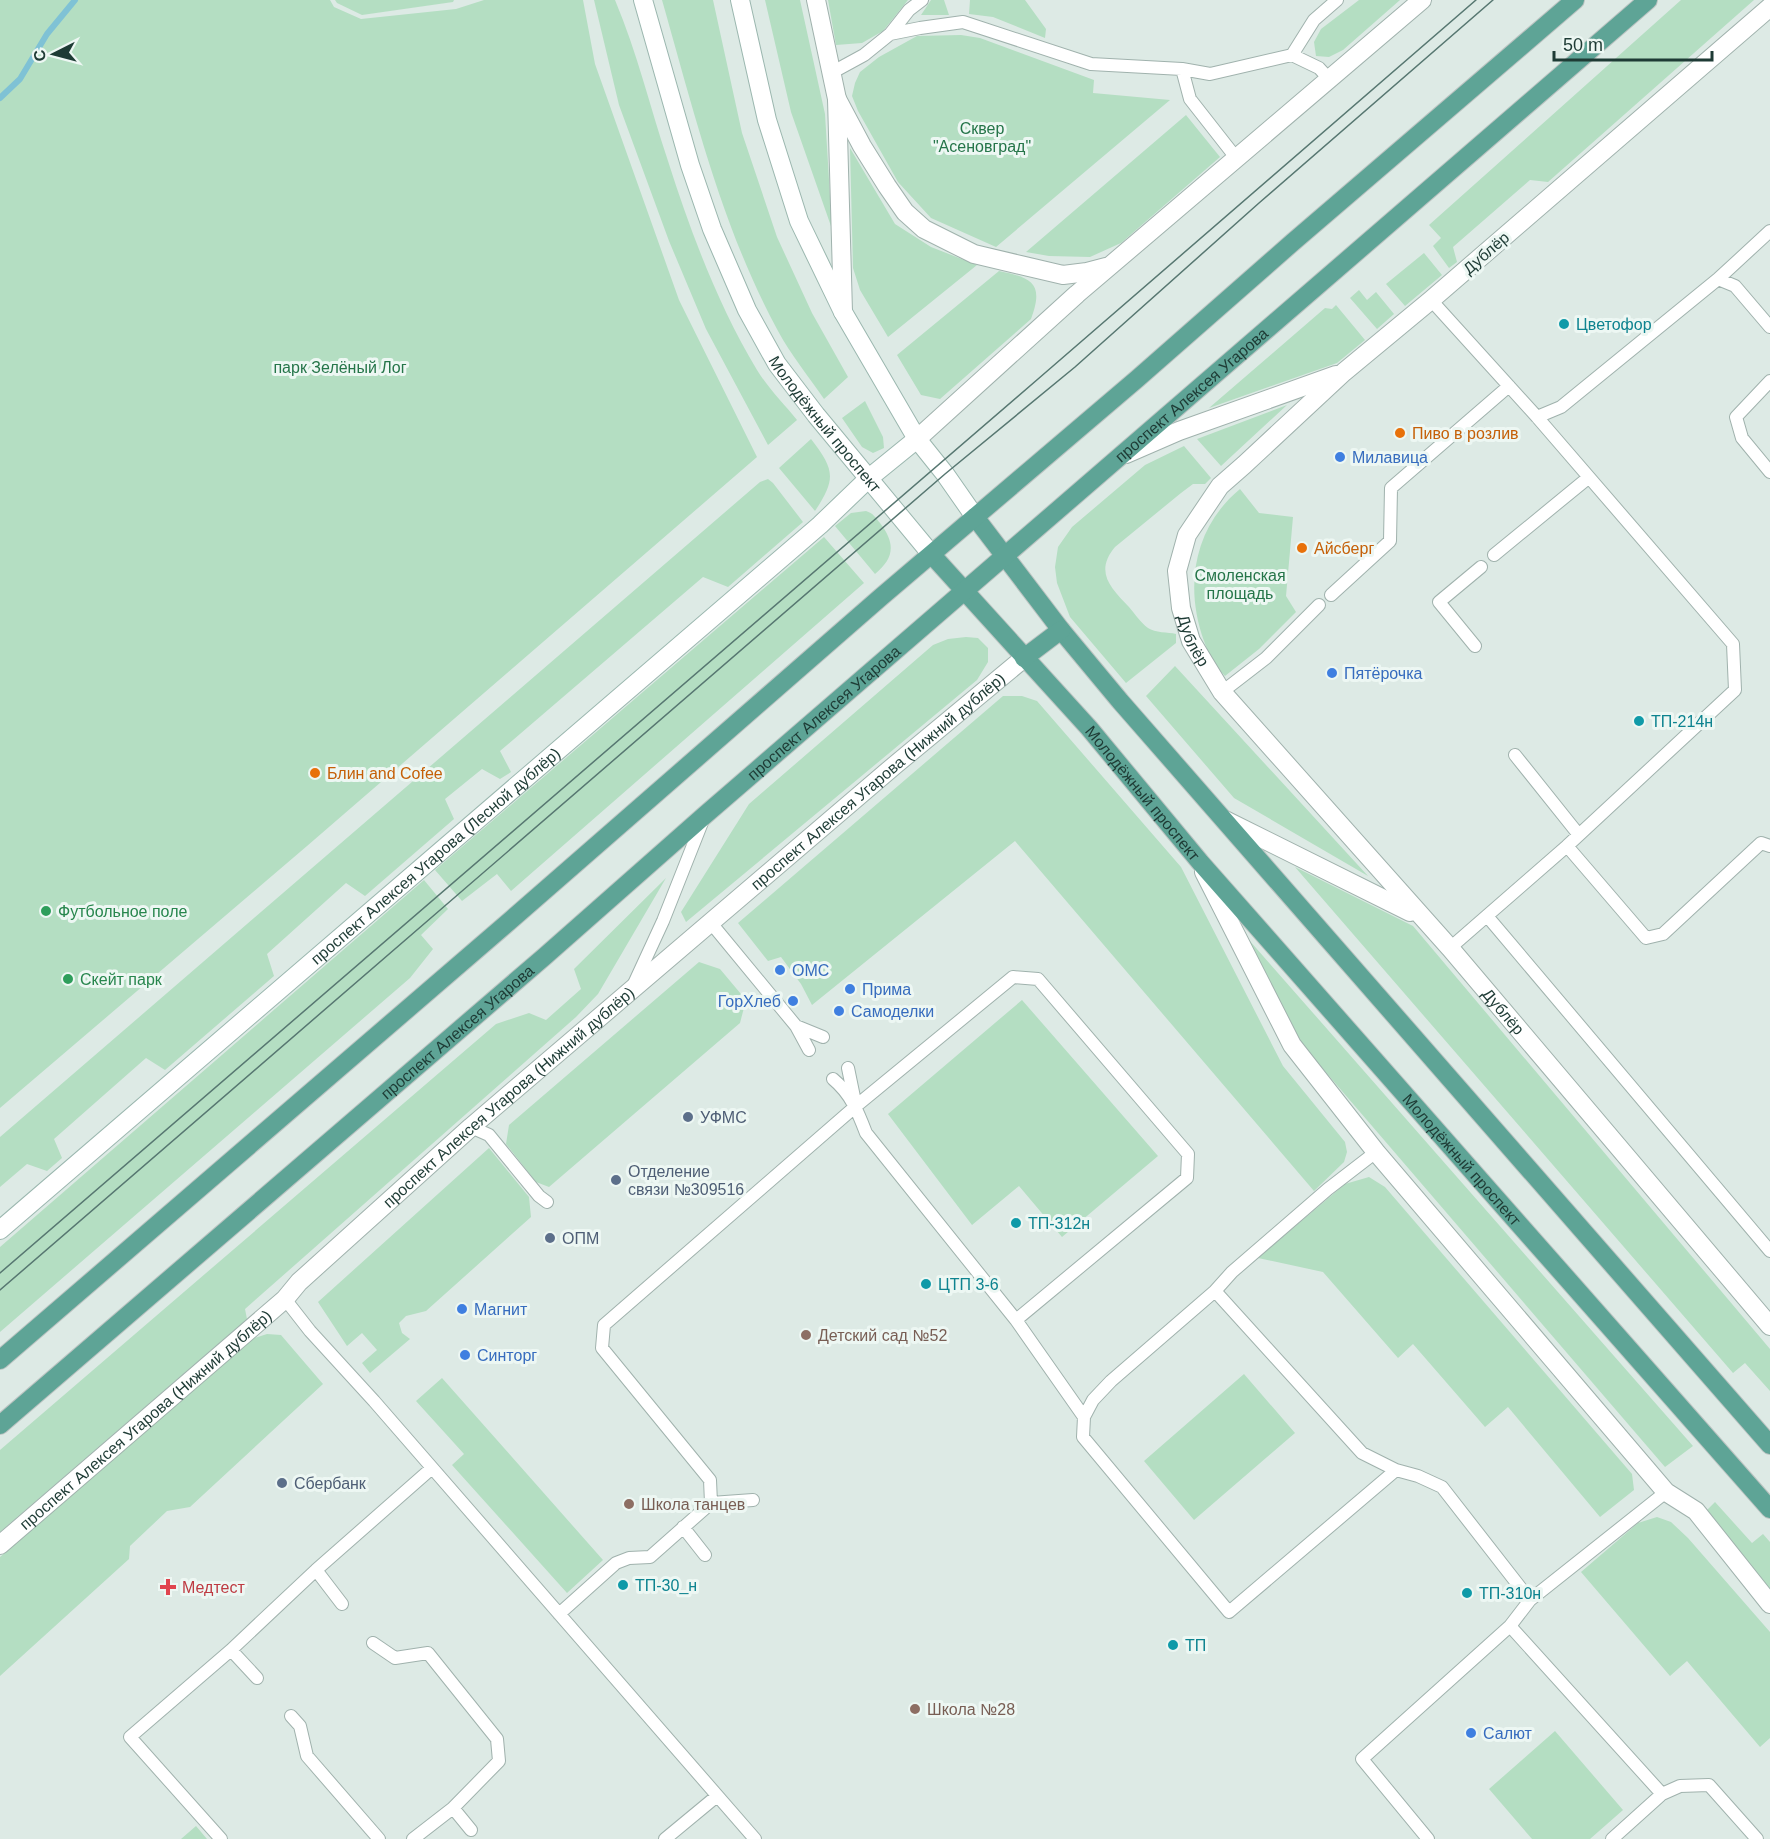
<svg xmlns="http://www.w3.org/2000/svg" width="1770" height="1839" font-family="Arial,sans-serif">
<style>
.green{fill:#b4dec2}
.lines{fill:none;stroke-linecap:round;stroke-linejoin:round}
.stream{stroke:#7fc2d5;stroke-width:6}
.lane-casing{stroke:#a0b2ad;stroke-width:14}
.street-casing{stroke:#a0b2ad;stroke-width:20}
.secondary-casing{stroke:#9bb7af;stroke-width:20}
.primary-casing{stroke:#bcc4c2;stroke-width:20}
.lane{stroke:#fff;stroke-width:12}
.street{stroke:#fff;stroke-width:18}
.secondary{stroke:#fff;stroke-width:18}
.primary{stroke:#5ea496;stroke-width:18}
.tram{stroke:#577771;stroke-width:1.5}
.culture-dot{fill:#0f9aa8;stroke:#edf7f3;stroke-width:2}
.food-dot{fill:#e8710a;stroke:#edf7f3;stroke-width:2}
.shop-dot{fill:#3f7fe0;stroke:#edf7f3;stroke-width:2}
.leisure-dot{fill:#2e9e5b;stroke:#edf7f3;stroke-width:2}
.service-dot{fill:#5c6f8a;stroke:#edf7f3;stroke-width:2}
.education-dot{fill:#8d6e63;stroke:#edf7f3;stroke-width:2}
.health-dot{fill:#e0444e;stroke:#edf7f3;stroke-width:2}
.labels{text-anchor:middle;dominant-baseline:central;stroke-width:6;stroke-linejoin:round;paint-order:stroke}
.park-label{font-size:16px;fill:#257549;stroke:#edf7f3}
.street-label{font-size:16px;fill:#1e3b35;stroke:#edf7f3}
.culture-label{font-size:16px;fill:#0d838f;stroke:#edf7f3;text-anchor:start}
.food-label{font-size:16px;fill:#c56008;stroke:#edf7f3;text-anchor:start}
.shop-label{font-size:16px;fill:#366cbe;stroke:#edf7f3;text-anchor:start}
.leisure-label{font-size:16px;fill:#27864d;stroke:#edf7f3;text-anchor:start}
.service-label{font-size:16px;fill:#4e5e75;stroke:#edf7f3;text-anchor:start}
.education-label{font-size:16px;fill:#785e54;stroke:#edf7f3;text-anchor:start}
.health-label{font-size:16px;fill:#be3a42;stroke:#edf7f3;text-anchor:start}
</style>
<rect width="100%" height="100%" fill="#ddeae5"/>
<!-- green -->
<path class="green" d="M 0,0 L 330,0 L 334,7 L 361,19 L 456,9 L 484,0 L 583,0 L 595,64 L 679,300 L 757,457 L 307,846 L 0,1108 Z
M 335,0 L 454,0 L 453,2 L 362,15 L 337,3 Z
M 594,0 L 615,0 C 637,52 650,107 668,161 C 691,233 718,305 757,370 C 768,388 784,404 797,420 L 768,445 L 706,329 L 669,241 L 619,105 Z
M 662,0 L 713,0 L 742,133 L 777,237 L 812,313 L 848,377 L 824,399 C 809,377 791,355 778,331 C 722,228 694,112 662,0 Z
M 765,0 L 800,0 L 825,114 L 832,229 L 791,112 Z
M 828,0 L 908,0 L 883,31 L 862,43 L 836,45 Z
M 931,0 L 944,0 L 949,15 L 921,15 Z
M 970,0 L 1025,0 L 1046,29 L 1045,38 L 993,17 L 969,14 Z
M 1359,0 L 1400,0 L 1343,50 L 1329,57 L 1316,56 L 1314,42 L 1321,29 Z
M 1681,0 L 1754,0 L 1548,182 L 1530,180 L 1453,247 L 1457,262 L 1449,268 L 1433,246 L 1441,238 L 1429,225 Z
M 961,35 L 980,38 L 1094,80 L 1093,93 L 1170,100 L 996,247 L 931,218 L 898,182 L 858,111 L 852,96 L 855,83 L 860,72 L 879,57 L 917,36 Z
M 1186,115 L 1220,157 L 1121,243 L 1090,257 L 1049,256 L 1026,252 Z
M 850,148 L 895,224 L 931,247 L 977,265 L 888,337 L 860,290 L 853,268 Z
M 1424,253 L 1442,275 L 1405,306 L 1386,284 Z
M 999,271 C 1033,278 1044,284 1031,319 L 940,399 L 921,395 L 897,355 Z
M 1359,290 L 1367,300 L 1376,292 L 1394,314 L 1377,329 L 1350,298 Z
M 1336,305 L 1365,340 L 1337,363 L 1209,408 L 1325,308 L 1332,309 Z
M 865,401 L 883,437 L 884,448 L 873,453 L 862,447 L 842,418 Z
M 1287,405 L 1221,466 L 1197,439 Z
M 811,439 C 834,469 837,478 815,511 L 779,468 Z
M 1184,446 L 1211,478 L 1205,484 L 1193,484 L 1181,493 L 1115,547 C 1094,572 1111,588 1129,607 C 1135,614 1141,623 1148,628 C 1155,633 1168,632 1176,634 L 1176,643 L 1126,683 L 1070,617 L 1057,583 L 1055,567 L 1058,547 L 1072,527 L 1145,465 Z
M 768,479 L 773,483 L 803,522 L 728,587 L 703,577 L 500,751 L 511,772 L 500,779 L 482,769 L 445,799 L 454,819 L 365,896 L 346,883 L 267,954 L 274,976 L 165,1070 L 146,1058 L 54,1139 L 62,1158 L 47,1171 L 27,1164 L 0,1187 L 0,1137 L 760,482 Z
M 1240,489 L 1259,513 L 1293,517 L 1286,596 L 1296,612 L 1259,649 L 1225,676 C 1221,672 1216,667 1213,662 C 1209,656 1207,648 1204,641 C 1184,586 1194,527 1240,489 Z
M 866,511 C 873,513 876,518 880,523 C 896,544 894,558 875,574 L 835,526 L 851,513 Z
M 824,537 L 864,583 L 511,891 L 497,874 L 462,901 L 435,870 Z
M 966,637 L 978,638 L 988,648 L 988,662 L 977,680 L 686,922 L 681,912 L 749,804 L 933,645 L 948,639 Z
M 1175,666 L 1368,876 L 1234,798 L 1146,696 Z
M 1003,696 L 1022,696 L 1037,701 L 1181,867 L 1283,1066 L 1345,1142 L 1347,1152 L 1344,1162 L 1314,1191 L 1015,841 L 812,1005 L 801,984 L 781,957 L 768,961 L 738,923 Z
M 1295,867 L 1413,926 L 1770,1349 L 1770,1391 L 1745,1363 L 1733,1373 Z
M 666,878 L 598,994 L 576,1017 L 245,1309 L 247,1319 L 0,1532 L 0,1450 L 496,1024 L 529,1013 L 546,1020 L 581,989 L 574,969 Z
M 424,880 L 448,909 L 421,935 L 433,949 L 410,978 L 0,1332 L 0,1247 Z
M 1242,932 L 1693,1446 L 1665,1467 L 1299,1041 Z
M 699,962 L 720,969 L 746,1000 L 740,1023 L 549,1187 L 536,1182 L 506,1144 L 509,1125 Z
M 1022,1000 L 1158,1156 L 1062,1237 L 1019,1186 L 972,1225 L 888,1114 Z
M 489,1148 L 529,1197 L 531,1217 L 426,1311 L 406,1316 L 399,1323 L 402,1333 L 410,1339 L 370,1373 L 362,1363 L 377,1350 L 362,1333 L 347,1346 L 318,1302 Z
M 1369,1177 L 1385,1187 L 1632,1474 L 1634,1490 L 1600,1517 L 1508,1407 L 1485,1427 L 1413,1344 L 1398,1358 L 1323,1272 L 1258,1258 L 1345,1184 Z
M 267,1334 L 281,1335 L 323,1384 L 190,1507 L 167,1511 L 130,1546 L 129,1559 L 0,1676 L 0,1557 L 252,1339 Z
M 1244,1374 L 1295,1433 L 1194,1520 L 1144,1461 Z
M 442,1378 L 603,1560 L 567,1593 L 452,1465 L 464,1454 L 416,1401 Z
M 1715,1502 L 1752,1543 L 1763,1534 L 1770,1542 L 1770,1589 L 1706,1511 Z
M 1657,1517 L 1671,1522 L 1688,1538 L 1770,1632 L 1770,1738 L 1760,1747 L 1687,1661 L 1670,1676 L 1581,1572 L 1638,1523 Z
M 1555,1731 L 1623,1810 L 1590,1839 L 1532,1839 L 1489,1789 Z
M 196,1826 L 207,1839 L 181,1839 Z"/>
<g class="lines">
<!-- stream -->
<path class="stream" d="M 0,98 L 20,79 L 47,34 L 75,0"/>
<defs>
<path id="lane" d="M 890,34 L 909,10 L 922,0
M 1292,55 L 1319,68 L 1330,80
M 1182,69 L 1210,74 L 1292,55 L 1314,20 L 1337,0
M 831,73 L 864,55 L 890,34 L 920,28 L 963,22 L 1091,64 L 1182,69 L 1190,99 L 1237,159
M 1718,279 L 1735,286 L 1770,327
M 1431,300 L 1537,417 L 1733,644 L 1735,690 L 1567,846 L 1450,948
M 1770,381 L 1736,417 L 1742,438 L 1770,472
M 1537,417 L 1561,407 L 1718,279 L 1770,231
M 1494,555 L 1588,478
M 1331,595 L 1390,541 L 1391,488 L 1509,386
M 1475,646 L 1439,602 L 1481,567
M 1222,692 L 1266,658 L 1319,605
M 1515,755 L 1579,835
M 1567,846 L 1646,938 L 1663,934 L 1761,843 L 1770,846
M 1487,916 L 1770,1251
M 711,923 L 796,1026 L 809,1050
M 633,986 L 663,921 L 703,820
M 796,1026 L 823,1037
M 848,1068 L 855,1102
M 833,1079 C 851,1094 858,1112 866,1133 L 1016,1320 L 1084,1417 L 1093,1400 L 1111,1381 L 1215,1291 L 1232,1272 L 1328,1189 L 1376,1152
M 471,1127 L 489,1135 L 539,1196 L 547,1202
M 285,1299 L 310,1331 L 374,1401 L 755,1839
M 1084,1417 L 1083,1437 L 1229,1612 L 1396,1470 L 1362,1453 L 1215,1291
M 1396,1470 L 1418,1476 L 1442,1487 L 1530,1600
M 711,1503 L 753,1500
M 683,1527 L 705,1555
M 316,1570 L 342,1604
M 559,1614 L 616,1563 L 629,1558 L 650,1557 L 711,1503 L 710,1480 L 602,1348 L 604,1325 L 856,1106 L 1013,977 L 1038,979 L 1188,1154 L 1187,1178 L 1016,1320
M 1510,1626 L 1662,1794 L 1612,1839
M 373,1643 L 395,1658 L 428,1653 L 497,1739 L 499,1761 L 453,1808 L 413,1839
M 231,1650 L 257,1678
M 291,1716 L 300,1726 L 307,1756 L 379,1839
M 1662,1794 L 1680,1786 L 1709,1785 L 1757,1839
M 453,1808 L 471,1830
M 221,1839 L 130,1737 L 231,1650 L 316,1570 L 432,1468
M 665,1839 L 717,1796
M 1428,1839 L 1362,1759 L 1510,1626 L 1530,1600 L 1666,1492"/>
<g id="street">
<path d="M 816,0 L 837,99 L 843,312"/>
<path id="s1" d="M 1770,7 L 1431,300 L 1344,372 L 1244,465 L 1220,486 L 1187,535 L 1177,571 L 1181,608 L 1191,641 L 1222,692 L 1450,948 L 1770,1326"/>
<path d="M 837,99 L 862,146 L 887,186 L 905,212 L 924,229 L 974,254 L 1063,275 L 1087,272 L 1106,267"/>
<path d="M 917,439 L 1077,294 L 1422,0"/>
<path d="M 1126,454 L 1179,431 L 1336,375"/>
<path d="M 1225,820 L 1410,912"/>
<path d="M 1204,872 L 1292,1045 L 1376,1152 L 1666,1492 L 1696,1511 L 1770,1604"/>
<path id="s2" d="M 0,1545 L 285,1299 L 299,1282 L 471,1127 L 895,765 L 1024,658"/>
</g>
<g id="secondary">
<path id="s3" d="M 643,0 L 690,165 L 712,229 L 747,310 L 777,364 L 816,415 L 932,555"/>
<path d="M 740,0 L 767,120 L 799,221 L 843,312 L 917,439 L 945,474 L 975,517"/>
<path id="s4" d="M 0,1230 L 820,525 L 869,478 L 917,439"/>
</g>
<g id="primary">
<path d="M 975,517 L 1061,630 L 1120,701 L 1770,1445"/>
<path id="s5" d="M 932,555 L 1089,728 L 1200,862 L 1770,1509"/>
<path d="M 1024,658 L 1061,630"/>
<path d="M 0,1360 L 512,919 L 881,597 L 1137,379 L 1293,242 L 1575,0"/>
<path id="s6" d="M 0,1425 L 544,957 L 705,815 L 1648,0"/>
</g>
</defs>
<!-- lane casing -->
<use href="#lane" class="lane-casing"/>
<!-- street casing -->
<use href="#street" class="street-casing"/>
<!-- secondary casing -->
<use href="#secondary" class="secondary-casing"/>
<!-- primary casing -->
<use href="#primary" class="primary-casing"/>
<!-- lane -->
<use href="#lane" class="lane"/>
<!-- street -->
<use href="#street" class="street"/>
<!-- secondary -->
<use href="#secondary" class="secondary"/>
<!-- primary -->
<use href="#primary" class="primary"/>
<!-- tram -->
<path class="tram" d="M 0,1273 L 1038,379 L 1476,0
M 0,1290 L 945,474 L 1075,367 L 1259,203 L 1493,0"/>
</g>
<!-- markers -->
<g class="culture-dot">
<circle cx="1564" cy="324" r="6"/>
<circle cx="1639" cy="721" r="6"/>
<circle cx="1016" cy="1223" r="6"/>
<circle cx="926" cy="1284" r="6"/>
<circle cx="623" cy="1585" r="6"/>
<circle cx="1467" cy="1593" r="6"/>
<circle cx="1173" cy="1645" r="6"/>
</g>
<g class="food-dot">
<circle cx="1400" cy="433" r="6"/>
<circle cx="1302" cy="548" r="6"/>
<circle cx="315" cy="773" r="6"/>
</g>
<g class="shop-dot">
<circle cx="1340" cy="457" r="6"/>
<circle cx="1332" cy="673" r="6"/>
<circle cx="780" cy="970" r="6"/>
<circle cx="850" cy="989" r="6"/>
<circle cx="793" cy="1001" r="6"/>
<circle cx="839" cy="1011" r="6"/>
<circle cx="462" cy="1309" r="6"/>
<circle cx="465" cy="1355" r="6"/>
<circle cx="1471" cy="1733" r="6"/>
</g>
<g class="leisure-dot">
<circle cx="46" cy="911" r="6"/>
<circle cx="68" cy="979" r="6"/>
</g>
<g class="service-dot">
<circle cx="688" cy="1117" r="6"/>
<circle cx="616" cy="1180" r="6"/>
<circle cx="550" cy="1238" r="6"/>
<circle cx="282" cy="1483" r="6"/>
</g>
<g class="education-dot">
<circle cx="806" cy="1335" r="6"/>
<circle cx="629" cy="1504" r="6"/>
<circle cx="915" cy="1709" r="6"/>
</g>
<path class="health-dot" d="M165 1578h6v6h6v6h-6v6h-6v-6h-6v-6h6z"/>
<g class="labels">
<!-- park labels -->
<g class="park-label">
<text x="982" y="128">Сквер<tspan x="982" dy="18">"Асеновград"</tspan></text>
<text x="340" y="367">парк Зелёный Лог</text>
<text x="1240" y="575">Смоленская<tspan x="1240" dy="18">площадь</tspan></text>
</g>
<!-- street labels -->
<g class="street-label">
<text transform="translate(1486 253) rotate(-41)">Дублёр</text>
<text stroke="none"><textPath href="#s6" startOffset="1575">проспект Алексея Угарова</textPath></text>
<text stroke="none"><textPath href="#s3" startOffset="466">Молодёжный проспект</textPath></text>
<text stroke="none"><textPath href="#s1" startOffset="898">Дублёр</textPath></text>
<text stroke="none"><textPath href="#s6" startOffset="1089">проспект Алексея Угарова</textPath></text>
<text stroke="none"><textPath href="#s2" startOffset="1164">проспект Алексея Угарова (Нижний дублёр)</textPath></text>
<text stroke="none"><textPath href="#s5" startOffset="318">Молодёжный проспект</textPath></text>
<text stroke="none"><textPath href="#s4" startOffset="574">проспект Алексея Угарова (Лесной дублёр)</textPath></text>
<text stroke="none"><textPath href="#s1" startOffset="1383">Дублёр</textPath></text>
<text stroke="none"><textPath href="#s6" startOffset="603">проспект Алексея Угарова</textPath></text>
<text stroke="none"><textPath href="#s2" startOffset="678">проспект Алексея Угарова (Нижний дублёр)</textPath></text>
<text stroke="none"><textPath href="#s5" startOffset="804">Молодёжный проспект</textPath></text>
<text stroke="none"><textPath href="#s2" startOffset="192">проспект Алексея Угарова (Нижний дублёр)</textPath></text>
</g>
<!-- culture labels -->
<g class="culture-label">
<text x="1576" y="324">Цветофор</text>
<text x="1651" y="721">ТП-214н</text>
<text x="1028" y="1223">ТП-312н</text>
<text x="938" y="1284">ЦТП 3-6</text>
<text x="635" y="1585">ТП-30_н</text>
<text x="1479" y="1593">ТП-310н</text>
<text x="1185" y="1645">ТП</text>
</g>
<!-- food labels -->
<g class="food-label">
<text x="1412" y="433">Пиво в розлив</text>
<text x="1314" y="548">Айсберг</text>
<text x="327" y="773">Блин and Cofee</text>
</g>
<!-- shop labels -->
<g class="shop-label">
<text x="1352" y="457">Милавица</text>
<text x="1344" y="673">Пятёрочка</text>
<text x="792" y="970">ОМС</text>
<text x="862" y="989">Прима</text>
<text x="781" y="1001" text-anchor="end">ГорХлеб</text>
<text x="851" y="1011">Самоделки</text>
<text x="474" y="1309">Магнит</text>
<text x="477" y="1355">Синторг</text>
<text x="1483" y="1733">Салют</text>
</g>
<!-- leisure labels -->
<g class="leisure-label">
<text x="58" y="911">Футбольное поле</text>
<text x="80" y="979">Скейт парк</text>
</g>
<!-- service labels -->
<g class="service-label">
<text x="700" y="1117">УФМС</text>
<text x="628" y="1171">Отделение<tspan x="628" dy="18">связи №309516</tspan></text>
<text x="562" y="1238">ОПМ</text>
<text x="294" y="1483">Сбербанк</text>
</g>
<!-- education labels -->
<g class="education-label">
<text x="818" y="1335">Детский сад №52</text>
<text x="641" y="1504">Школа танцев</text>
<text x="927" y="1709">Школа №28</text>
</g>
<!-- health labels -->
<g class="health-label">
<text x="182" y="1587">Медтест</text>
</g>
</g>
<!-- north arrow -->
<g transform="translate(54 54) rotate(264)" stroke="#edf7f3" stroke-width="4.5" paint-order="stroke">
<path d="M0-4.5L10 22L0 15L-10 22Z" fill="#1e3b35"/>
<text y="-9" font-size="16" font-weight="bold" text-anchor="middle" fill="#1e3b35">С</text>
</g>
<!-- scale -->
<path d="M1554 51v9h158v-9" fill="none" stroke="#1e3b35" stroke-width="3"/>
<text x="1563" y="51" font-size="18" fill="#1e3b35" stroke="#edf7f3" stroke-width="4.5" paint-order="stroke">50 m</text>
</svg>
